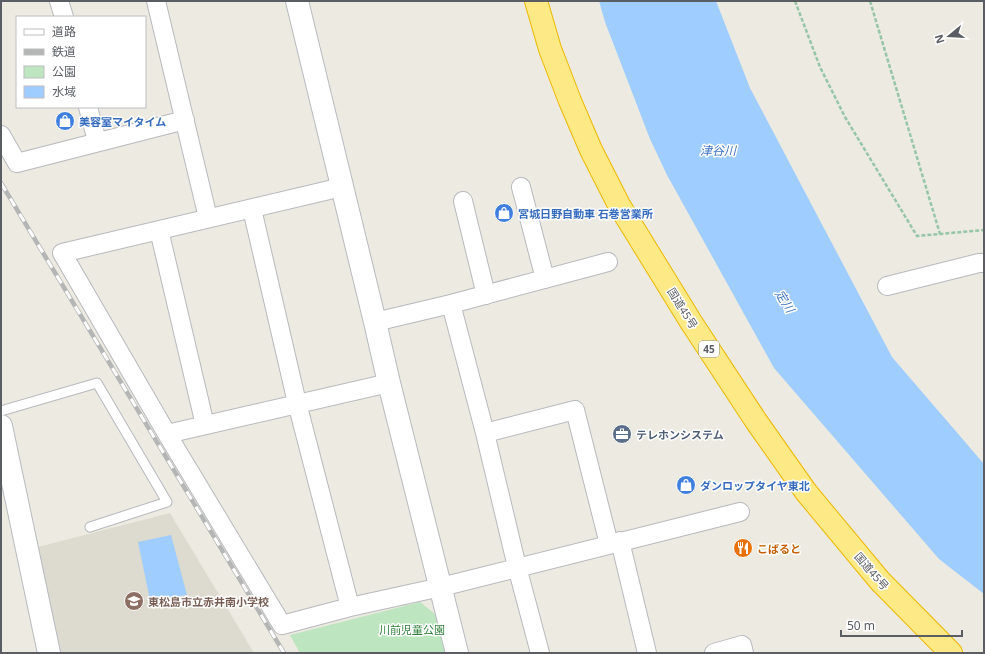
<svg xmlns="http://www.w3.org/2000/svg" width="985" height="654" font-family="'Noto Sans','Noto Sans JP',sans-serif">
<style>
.education{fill:#dddacf}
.green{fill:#bde5c0}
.water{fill:#9fcdff}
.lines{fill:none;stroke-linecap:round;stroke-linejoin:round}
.lane-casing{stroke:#b7b9be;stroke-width:11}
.street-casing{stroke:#b7b9be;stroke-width:20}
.secondary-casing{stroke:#b7bac0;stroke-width:24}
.highway-casing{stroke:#eeb700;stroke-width:24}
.path{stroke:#96c6a8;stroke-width:2.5;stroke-dasharray:4 2;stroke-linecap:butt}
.lane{stroke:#fff;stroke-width:9}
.street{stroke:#fff;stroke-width:18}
.secondary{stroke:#fff;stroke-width:22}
.highway{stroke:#fee987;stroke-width:22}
.rail-casing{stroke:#b4b5b5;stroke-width:4.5}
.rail{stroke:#fff;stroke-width:3;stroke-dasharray:9;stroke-linecap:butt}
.labels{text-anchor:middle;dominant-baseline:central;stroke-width:3;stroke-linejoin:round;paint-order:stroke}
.shield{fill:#fff;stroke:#8c8e91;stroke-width:1}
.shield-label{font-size:10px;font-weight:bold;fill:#5a5d62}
.shop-label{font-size:11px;font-weight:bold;fill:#366cbe;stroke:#fff;text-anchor:start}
.street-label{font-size:11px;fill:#5a5d62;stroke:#fff}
.service-label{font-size:11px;font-weight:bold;fill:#4e5e75;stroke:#fff;text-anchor:start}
.food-label{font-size:11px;font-weight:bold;fill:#c56008;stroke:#fff;text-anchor:start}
.education-label{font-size:11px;font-weight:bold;fill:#785e54;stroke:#fff;text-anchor:start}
.park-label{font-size:11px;fill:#32813d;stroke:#fff}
.water-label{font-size:12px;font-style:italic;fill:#4176c3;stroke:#fff}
</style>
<rect width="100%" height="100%" fill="#edebe1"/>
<!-- education -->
<path class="education" d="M 170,513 L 254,653 L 58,653 L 34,548 Z"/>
<!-- green -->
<path class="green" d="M 420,602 L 435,614 L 445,653 L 300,653 L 290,635 Z"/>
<!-- water -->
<path class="water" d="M 599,1 L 716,1 L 750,88 L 892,357 L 984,464 L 984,594 L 939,559 L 774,368 L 667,175 L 650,139 L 605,22 Z
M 171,535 L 187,595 L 150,600 L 138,542 Z"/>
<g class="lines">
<defs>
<path id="lane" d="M 1,411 L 97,383 L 167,502 L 90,527"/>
<path id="street" d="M 59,1 L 64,17
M 156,1 L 208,218
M 88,107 L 97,141
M 1,135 L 17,163 L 185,120
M 342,187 L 62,253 L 167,434 L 282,625 L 350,607 L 441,587 L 740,512
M 521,187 L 545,279
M 463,201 L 486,295
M 252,209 L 297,403 L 350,607
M 159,230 L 205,425
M 887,286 L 979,263 L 984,263
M 451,304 L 608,262
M 375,322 L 451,304 L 485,433 L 517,567 L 540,653
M 485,433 L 575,410 L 609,544
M 167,434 L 389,383
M 620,541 L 647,653
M 714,653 L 742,645 L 744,653"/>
<path id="secondary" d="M 297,1 L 375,322 L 389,383 L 457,653
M 1,426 L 49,653"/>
<path id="highway" d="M 536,1 L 550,49 L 570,101 L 591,150 L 619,205 L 691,322 L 756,421 L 806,492 L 880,581 L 951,653"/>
</defs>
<!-- lane casing -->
<use href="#lane" class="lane-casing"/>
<!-- street casing -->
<use href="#street" class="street-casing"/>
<!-- secondary casing -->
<use href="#secondary" class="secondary-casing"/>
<!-- highway casing -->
<use href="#highway" class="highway-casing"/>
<!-- path -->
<path class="path" d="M 795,1 L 820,67 L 845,117 L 917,236 L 984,230
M 870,1 L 940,234"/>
<!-- lane -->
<use href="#lane" class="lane"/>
<!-- street -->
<use href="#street" class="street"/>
<!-- secondary -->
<use href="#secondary" class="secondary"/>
<!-- highway -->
<use href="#highway" class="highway"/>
<defs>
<path id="rail" d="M 1,183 L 284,653"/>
</defs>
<!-- rail casing -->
<use href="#rail" class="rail-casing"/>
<!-- rail -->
<use href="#rail" class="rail"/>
</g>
<!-- icons -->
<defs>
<symbol id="shop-disc" viewBox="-11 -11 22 22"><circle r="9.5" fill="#3f7fe0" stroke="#fff"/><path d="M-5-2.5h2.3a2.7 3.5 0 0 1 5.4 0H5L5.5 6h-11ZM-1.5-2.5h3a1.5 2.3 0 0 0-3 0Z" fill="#fff"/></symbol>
<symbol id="office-disc" viewBox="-11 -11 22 22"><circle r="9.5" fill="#5c6f8a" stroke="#fff"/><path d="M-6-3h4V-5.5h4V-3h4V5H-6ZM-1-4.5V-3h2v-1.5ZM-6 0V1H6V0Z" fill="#fff"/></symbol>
<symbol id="restaurant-disc" viewBox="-11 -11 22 22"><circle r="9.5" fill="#e8710a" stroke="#fff"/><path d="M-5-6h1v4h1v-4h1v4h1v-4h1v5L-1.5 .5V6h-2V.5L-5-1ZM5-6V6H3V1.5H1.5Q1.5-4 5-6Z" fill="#fff"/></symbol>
<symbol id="school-disc" viewBox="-11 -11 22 22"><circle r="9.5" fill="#8d6e63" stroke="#fff"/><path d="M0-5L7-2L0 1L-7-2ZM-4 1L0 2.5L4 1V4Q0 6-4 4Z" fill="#fff"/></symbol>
</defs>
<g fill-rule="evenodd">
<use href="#shop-disc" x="54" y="110" width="22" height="22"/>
<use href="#shop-disc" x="493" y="202" width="22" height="22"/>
<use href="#office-disc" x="611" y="423" width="22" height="22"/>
<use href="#shop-disc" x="675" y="474" width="22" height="22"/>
<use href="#restaurant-disc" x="732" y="537" width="22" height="22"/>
<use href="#school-disc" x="123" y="590" width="22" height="22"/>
</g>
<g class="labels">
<!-- shield labels -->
<rect class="shield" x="699" y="341" width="20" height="16" rx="3"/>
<g class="shield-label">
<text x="709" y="349">45</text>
</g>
<!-- shop labels -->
<g class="shop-label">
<text x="79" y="121">美容室マイタイム</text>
<text x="518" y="213">宮城日野自動車 石巻営業所</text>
<text x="700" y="485">ダンロップタイヤ東北</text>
</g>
<!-- street labels -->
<g class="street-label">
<text transform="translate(683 308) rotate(58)">国道45号</text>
<text transform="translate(872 571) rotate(49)">国道45号</text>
</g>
<!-- service labels -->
<g class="service-label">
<text x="636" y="434">テレホンシステム</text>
</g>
<!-- food labels -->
<g class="food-label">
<text x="757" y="548">こばると</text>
</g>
<!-- education labels -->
<g class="education-label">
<text x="148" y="601">東松島市立赤井南小学校</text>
</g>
<!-- park labels -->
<g class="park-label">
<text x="412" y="629">川前児童公園</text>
</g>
<!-- water labels -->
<g class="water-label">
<text x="718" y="150">津谷川</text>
<text transform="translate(785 301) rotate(58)">定川</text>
</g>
</g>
<!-- border -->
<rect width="985" height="654" fill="none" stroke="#5a5d62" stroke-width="4"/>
<!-- legend -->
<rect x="16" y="16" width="130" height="92" fill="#ffffff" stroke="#bdbec0"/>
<rect x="24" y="29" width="20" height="6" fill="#ffffff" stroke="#bdbec0"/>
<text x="52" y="36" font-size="12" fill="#5a5d62">道路</text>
<rect x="24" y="49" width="20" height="6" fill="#b4b5b5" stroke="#bdbec0"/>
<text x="52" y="56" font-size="12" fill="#5a5d62">鉄道</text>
<rect x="24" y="66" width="20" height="12" fill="#bde5c0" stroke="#bdbec0"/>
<text x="52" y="76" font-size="12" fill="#5a5d62">公園</text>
<rect x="24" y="86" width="20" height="12" fill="#9fcdff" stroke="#bdbec0"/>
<text x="52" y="96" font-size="12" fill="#5a5d62">水域</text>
<!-- north arrow -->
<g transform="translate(949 36) rotate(252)" stroke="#ffffff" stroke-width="3" paint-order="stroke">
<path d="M0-3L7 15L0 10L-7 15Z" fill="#5a5d62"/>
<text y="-6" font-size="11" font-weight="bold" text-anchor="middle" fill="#5a5d62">N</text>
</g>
<!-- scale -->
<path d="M841 630v6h121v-6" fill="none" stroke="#5a5d62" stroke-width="2"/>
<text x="847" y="630" font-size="12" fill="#5a5d62" stroke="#ffffff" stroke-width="3" paint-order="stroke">50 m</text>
</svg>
